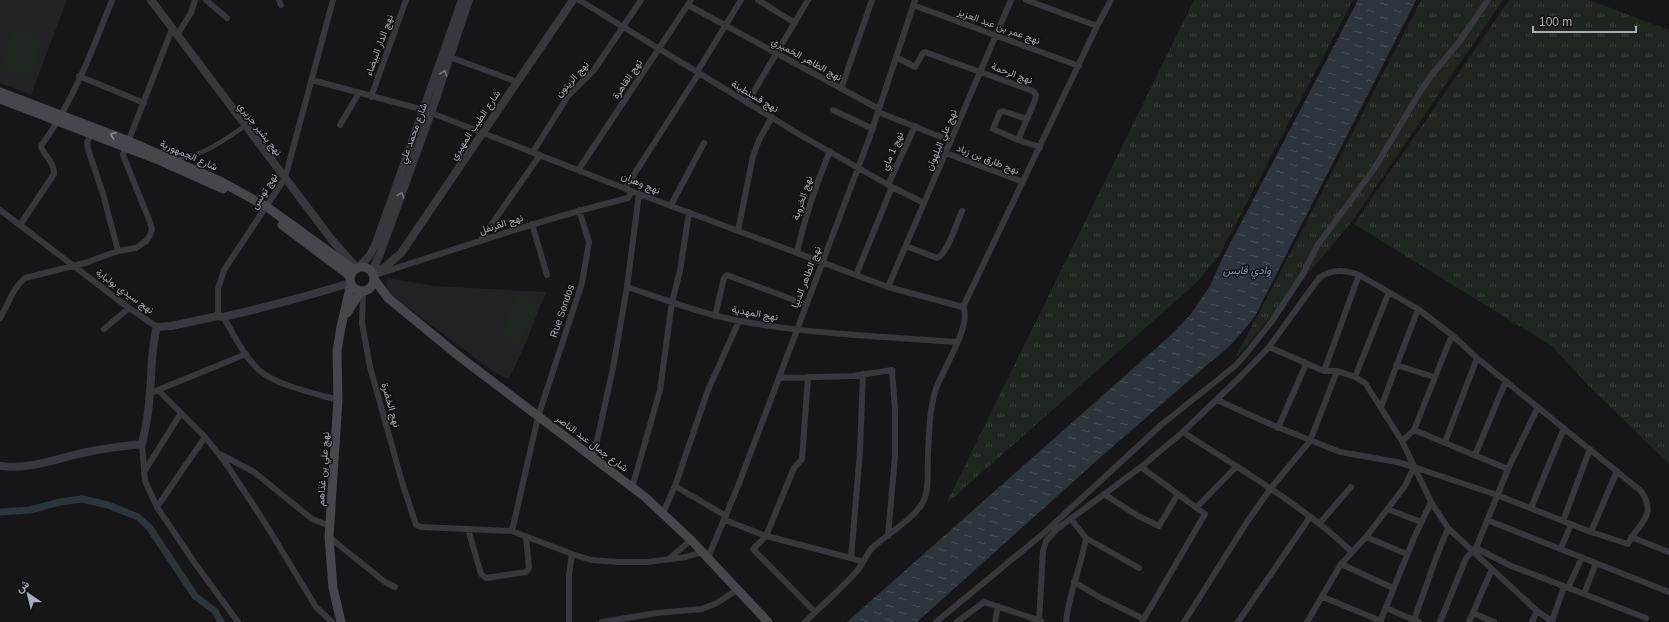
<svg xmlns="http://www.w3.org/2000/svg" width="1669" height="622" font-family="Arial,Vazirmatn,sans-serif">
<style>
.built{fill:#222225}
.grass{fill:url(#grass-tufts)}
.park{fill:#1e261f}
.water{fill:url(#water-ripples)}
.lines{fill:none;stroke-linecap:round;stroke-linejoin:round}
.canal{stroke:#2c353c;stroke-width:7}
.pedestrian{stroke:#37383d;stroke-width:4.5}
.minor{stroke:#37383d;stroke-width:6}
.tertiary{stroke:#37383d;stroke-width:8}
.secondary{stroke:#45474d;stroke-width:9}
.oneway{stroke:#757881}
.oneway2{stroke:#858993}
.labels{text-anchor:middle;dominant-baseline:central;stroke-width:3;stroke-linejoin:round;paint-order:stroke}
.street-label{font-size:10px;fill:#a8adb8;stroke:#111113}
.water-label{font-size:11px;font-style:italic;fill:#7f9bb3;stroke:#111113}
</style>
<defs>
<pattern id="grass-tufts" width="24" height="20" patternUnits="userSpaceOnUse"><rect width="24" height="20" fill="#1e261f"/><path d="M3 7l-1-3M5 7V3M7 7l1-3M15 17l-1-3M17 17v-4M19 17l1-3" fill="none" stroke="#3c433d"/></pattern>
<pattern id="water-ripples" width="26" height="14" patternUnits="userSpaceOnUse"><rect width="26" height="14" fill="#2c353c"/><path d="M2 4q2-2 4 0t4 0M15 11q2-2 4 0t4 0" fill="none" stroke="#485056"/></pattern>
</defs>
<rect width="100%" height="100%" fill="#161618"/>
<!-- built -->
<path class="built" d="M 0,0 L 67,0 L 31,95 L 0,83 Z
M 387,278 L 434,286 L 546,292 L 524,347 L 509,379 L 492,371 L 386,291 Z"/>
<!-- grass -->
<path class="grass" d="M 1194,0 L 1353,0 L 1219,256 L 1195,284 L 946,504 Z
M 1421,0 L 1503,0 L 1351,223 L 1234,360 L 1295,244 Z
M 1509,0 L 1589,0 L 1669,30 L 1669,464 L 1587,384 L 1552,346 L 1354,224 Z"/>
<!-- park -->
<path class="park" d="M 15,27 L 44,39 L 28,78 L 0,66 Z
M 519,295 L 538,305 L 519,344 L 500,334 Z"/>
<!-- water -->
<path class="water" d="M 1358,0 L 1416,0 L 1255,316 C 1241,335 1227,350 1208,364 L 1103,455 L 917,622 L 847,622 L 1172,334 L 1190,315 L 1210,286 L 1222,259 Z"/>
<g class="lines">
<!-- canal -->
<path class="canal" d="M 0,512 L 30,510 L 60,502 L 82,499 L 108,505 L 138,517 L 149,527 L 195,596 L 215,611 L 221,622"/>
<!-- pedestrian -->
<path class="pedestrian" d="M 175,160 C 206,154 220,143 245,126"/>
<!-- minor -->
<path class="minor" d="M 206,0 L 227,18
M 279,0 L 281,5
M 579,0 L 802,136 L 892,187 L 924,203
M 758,0 L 795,23
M 1026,0 L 1097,26
M 688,5 L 879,109
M 913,5 L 1079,66
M 177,35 L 191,13 L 195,0
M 450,57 L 517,82
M 896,57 L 915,67 L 923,53 L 925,52 L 1033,91 L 1036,95 L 1035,100 L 1018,140 L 1040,147
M 697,72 L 741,0
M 79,76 L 144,103
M 312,80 L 424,110 L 639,194 L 856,275 L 888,287 L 963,307
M 841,89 L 872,0
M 371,97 L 406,0
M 747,103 L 808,0
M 833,110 L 873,129
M 878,112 L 951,141
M 340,125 L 359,93
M 91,135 L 87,142 L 88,149 L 103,194 L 118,251
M 1018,140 L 993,129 L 1000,112 L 1003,111 L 1027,119
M 533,152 L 568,96 L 594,70 L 641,0
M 946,153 L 1023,182
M 579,169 L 691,0
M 888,185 L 915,126
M 626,187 L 699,73
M 671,205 L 704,143
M 0,210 L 129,308 L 157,327
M 532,224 L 547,275
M 20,225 L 54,174 C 54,159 43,156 41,146 C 72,104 93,49 112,0
M 738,231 L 753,156 L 759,140 L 772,117
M 480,241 L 540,155
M 906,246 L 937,258 C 947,255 957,222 962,211
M 797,252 C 805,217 816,184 830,151
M 375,275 C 459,248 543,219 628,198 L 632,191
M 856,275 L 892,187
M 627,287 C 664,299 701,314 740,321 C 811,334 885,337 957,342
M 888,287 L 1011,0
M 363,291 L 362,323 L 370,367 L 402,482 L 416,525 L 421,527 L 512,531 L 572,554 L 591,560 L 619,562 L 647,562 L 686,557 L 702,552
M 218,316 L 218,289 L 224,270 L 285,178 L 333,0
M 715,316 L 724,278 L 727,275 L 807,305
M 223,317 C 234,334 244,357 260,371 C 276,385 317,394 338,400
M 0,318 C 9,303 12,289 25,278 L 85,263 L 118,251 L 136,248 L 146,241 L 150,235 L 152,229 L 150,222 L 123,155 L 172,29
M 104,329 L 129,308
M 1269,347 L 1324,371 L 1337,371 L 1355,377 L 1365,383 L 1402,441 L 1431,502 L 1448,528 L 1537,611 L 1553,622
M 1396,365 L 1434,377
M 1324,371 L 1359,275
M 863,374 L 860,451 L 851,558 L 863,562
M 808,377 L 802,459 L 794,468 L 766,536 L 753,549 L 815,612
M 1355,377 L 1389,292
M 779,378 L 854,376 L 892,370 L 895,410 L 895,456 L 888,536
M 158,390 L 246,354
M 150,393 L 158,390 L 205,437 L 225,462 L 265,523 L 316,607 L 332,622
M 1381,407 L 1418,309
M 1278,428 L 1306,364
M 1414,430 L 1452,335
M 1183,432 C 1241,470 1301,504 1351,551
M 1402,441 L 1414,430 L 1508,469
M 1445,442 L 1477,358
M 142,444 L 145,481 L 157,507 L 194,562 L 238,622
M 220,454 L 254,472 L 312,519 L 330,526
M 1475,455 L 1506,381
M 593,459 L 613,368 L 627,287 L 639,194
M 1141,467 L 1205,514 L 1142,622
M 144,472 L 181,413
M 675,486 L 726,516
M 632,488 L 660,390 L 672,302 L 680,271 L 689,212
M 1104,494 L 1138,516 L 1159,526 L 1178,494
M 157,507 L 205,437
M 1197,507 L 1236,467
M 1531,508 L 1564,428
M 1387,509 L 1421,522
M 663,513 L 675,486 L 708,390 L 739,321
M 1071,519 L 1086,538 L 1139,568
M 725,520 L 766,536 L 851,558
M 1487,520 L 1669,592
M 1563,521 L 1590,449
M 1319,524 L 1351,487
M 468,529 L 481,574 L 486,578 L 526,572 L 529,568 L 526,536
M 512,531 L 538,417 L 582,283 L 589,242 L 579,210
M 1591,532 L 1617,471
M 329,537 L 385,582 L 395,587
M 1366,537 L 1407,554
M 1631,537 L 1669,552
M 1476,548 L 1509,565 L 1646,618
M 1561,548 L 1571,524
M 670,558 L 691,540
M 708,558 L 740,481 L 869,139 L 915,0
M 1341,564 L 1393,588
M 1074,582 L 1101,598 L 1144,619
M 1568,588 L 1582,557
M 1584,594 L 1596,563
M 1323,597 L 1381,621
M 1386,608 L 1419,622
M 1473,613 L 1494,622
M 1414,620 L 1436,558 L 1448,528
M 1552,621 L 1564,587
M 569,622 L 569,575 L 572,554
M 602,622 L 657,613 L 702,609 L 717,603 L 738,589
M 805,622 C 822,605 841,589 857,571 C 863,564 866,555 872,548 C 887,534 911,521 922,504 C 930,491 927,470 928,456 C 929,434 929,413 935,392 C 940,373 973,325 963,307 L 1097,26 L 1111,0
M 936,622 L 1044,533 L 1161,425 L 1235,366 L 1245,355 L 1272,321 L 1303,274 L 1317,246 L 1374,169 L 1420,92 L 1434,72 L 1460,41 L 1488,0
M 957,622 L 984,602 L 1041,621
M 995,622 L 998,606
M 1039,622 L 1043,551 L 1046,541 L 1057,529 L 1141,467 L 1183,432 L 1242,375 L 1269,347 L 1319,278 C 1331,269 1346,270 1359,275 L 1418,309 L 1452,335 L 1477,358 L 1641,491 C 1658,516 1639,522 1628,544 L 1591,532 L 1497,495 L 1414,467 L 1397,462 L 1340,452 L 1270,424 L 1217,400
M 1066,622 C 1069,593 1081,567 1086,538
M 1184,622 L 1247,522 L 1271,488 L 1310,441 L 1337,371
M 1238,622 L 1310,517
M 1307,622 L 1341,564 L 1366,537 L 1405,486 L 1414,467
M 1380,622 L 1414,538 L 1431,502
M 1440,622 L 1466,558 L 1476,548 L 1508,469 L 1538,407
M 1469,622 L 1492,569
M 1532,622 L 1537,611"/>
<!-- tertiary -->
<path class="tertiary" d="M 151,0 L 332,240 L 356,267
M 360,266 L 370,255 L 376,243 L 462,0
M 372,271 L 380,254 L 431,113 L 469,0
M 373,273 L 385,267 L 401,253 L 573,0
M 0,466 C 30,470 58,458 87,452 C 105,448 123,446 142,444 C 146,427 149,409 150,392 C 152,370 151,348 157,327 L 171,326 L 218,316 L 223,317 C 266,307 308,296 350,283"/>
<!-- secondary -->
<path class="secondary" d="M 0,92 L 129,141 L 218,180 L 267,207 L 353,269
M 0,99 L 156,159 L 223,189
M 282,225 L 350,276
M350 279a12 12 0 1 1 24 0a12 12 0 1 1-24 0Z
M 374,279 L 388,298 L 460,357 L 645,497 L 691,540 L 768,622
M 347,313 L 361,291
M 341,622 L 333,588 L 329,537 L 338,400 L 337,351 L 341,327 L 351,284"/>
</g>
<!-- one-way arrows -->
<defs><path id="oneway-chevron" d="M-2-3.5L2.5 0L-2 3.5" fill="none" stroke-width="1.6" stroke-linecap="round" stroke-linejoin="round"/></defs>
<g class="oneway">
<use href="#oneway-chevron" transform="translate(444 73) rotate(-71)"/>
<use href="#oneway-chevron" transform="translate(401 195) rotate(-70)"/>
</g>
<use class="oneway2" href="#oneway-chevron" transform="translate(113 135) rotate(-159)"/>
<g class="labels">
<!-- street labels -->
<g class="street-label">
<text transform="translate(999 26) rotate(20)">نهج عمر بن عبد العزيز</text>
<text transform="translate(379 45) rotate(-70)">نهج الدار البيضاء</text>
<text transform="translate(807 59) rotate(29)">نهج الطاهر الخميري</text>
<text transform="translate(1012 73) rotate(20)">نهج الرحمة</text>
<text transform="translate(572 79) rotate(-48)">نهج الزيتون</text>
<text transform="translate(627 79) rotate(-56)">نهج القاهرة</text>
<text transform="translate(755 96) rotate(31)">نهج قسنطينة</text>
<text transform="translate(475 125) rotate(-56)">شارع الطيب المهيري</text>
<text transform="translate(260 129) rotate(52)">نهج بشير جزيري</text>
<text transform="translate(413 133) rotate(-70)">شارع محمد علي</text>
<text transform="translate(941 140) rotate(-67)">نهج علي البلهوان</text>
<text transform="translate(892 151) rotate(-66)">نهج 1 ماي</text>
<text transform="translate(189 155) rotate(24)">شارع الجمهورية</text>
<text transform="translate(988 159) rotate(21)">نهج طارق بن زياد</text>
<text transform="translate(641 183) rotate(22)">نهج وهران</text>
<text transform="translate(264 191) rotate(-58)">نهج تونس</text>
<text transform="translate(802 198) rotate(-72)">نهج الخروبة</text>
<text transform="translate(501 224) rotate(-18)">نهج القرنفل</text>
<text transform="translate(806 277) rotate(-69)">نهج الطاهر الدبيا</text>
<text transform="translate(125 291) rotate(36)">نهج سيدي بولبابة</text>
<text transform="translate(562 311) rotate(-71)">Rue Sondos</text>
<text transform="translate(755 313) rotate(10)">نهج المهدية</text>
<text transform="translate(391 405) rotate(74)">نهج الخضرة</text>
<text transform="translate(592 443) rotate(37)">شارع جمال عبد الناصر</text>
<text transform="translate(323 469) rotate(-86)">نهج علي بن غذاهم</text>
</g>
<!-- water labels -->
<g class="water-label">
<text x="1247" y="270">وادي قابس</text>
</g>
</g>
<!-- north arrow -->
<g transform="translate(28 594) rotate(325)" stroke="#111113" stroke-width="3" paint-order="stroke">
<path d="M0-3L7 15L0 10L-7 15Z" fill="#a8adb8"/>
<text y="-6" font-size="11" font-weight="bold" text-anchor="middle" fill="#a8adb8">ش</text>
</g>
<!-- scale -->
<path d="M1533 26v6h103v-6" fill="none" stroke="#a8adb8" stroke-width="2"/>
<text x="1539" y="26" font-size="12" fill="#a8adb8" stroke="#111113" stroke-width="3" paint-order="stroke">100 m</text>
</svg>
